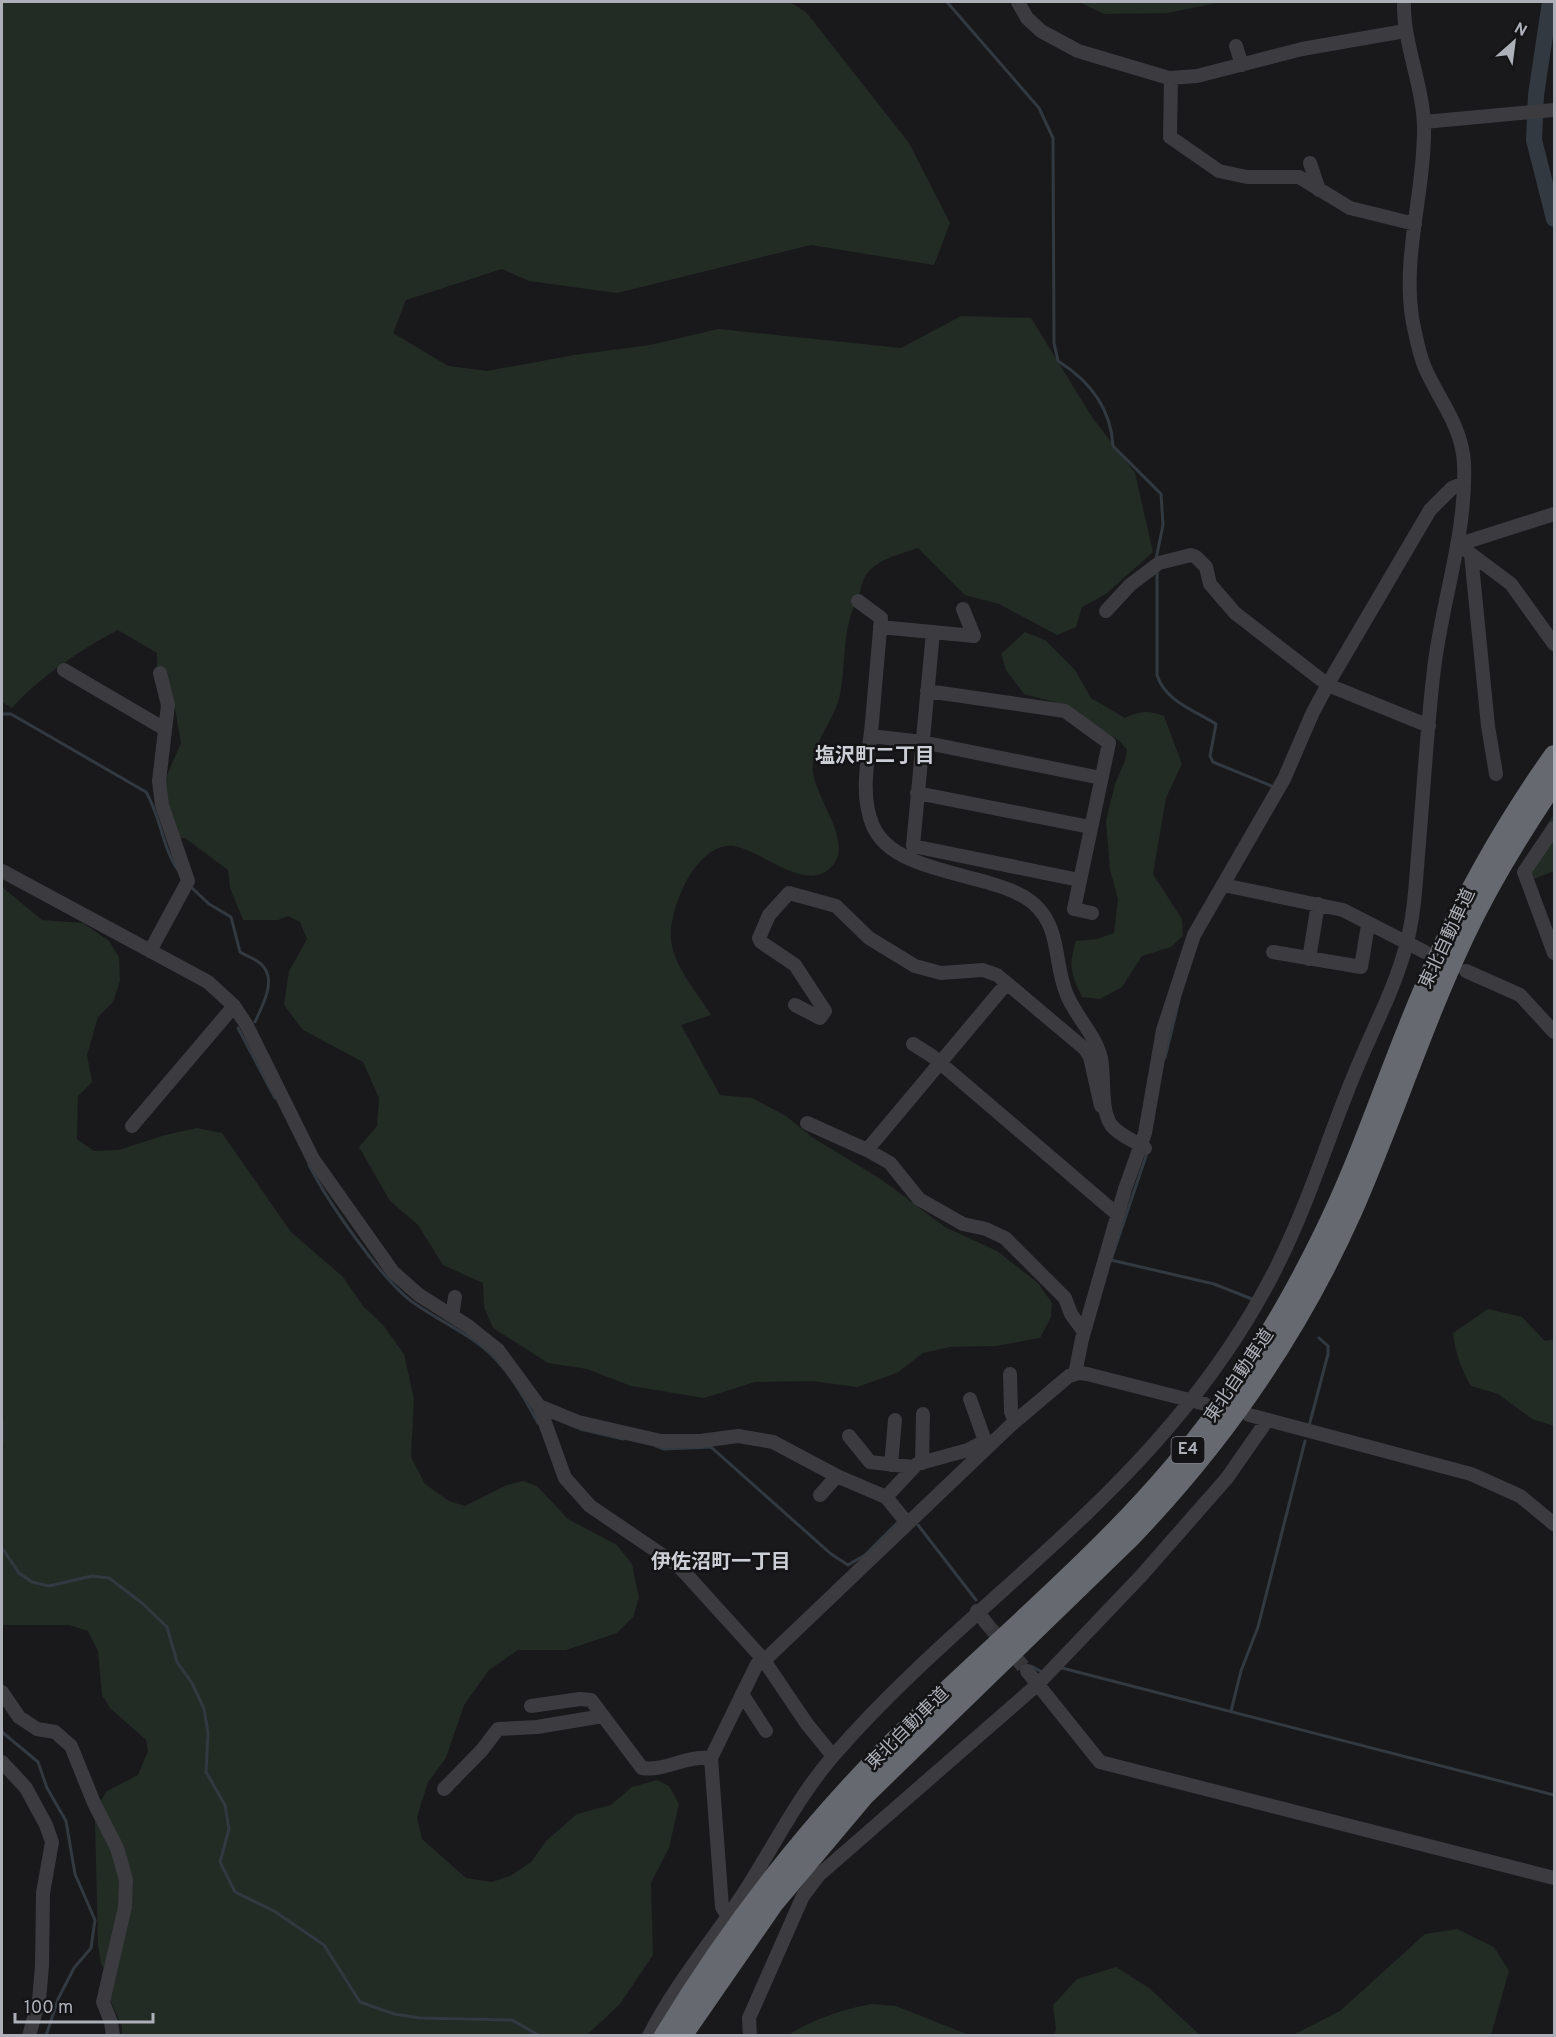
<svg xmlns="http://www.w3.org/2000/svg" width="1556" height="2037" font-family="Overpass,'Noto Sans JP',sans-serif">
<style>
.green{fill:#232b25}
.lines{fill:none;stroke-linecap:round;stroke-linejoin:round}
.stream{stroke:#323940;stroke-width:3}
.river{stroke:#323940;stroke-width:16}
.minor-tunnel{stroke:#37373b;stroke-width:14;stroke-dasharray:14 7;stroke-linecap:butt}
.minor{stroke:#3b3b40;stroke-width:14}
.highway{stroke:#676970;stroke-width:20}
.labels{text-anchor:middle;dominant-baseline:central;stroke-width:5;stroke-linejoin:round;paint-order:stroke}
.shield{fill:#141416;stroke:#7f8188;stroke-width:1.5}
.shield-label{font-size:16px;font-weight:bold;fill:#adb0b9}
.street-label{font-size:18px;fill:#adb0b9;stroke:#141416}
.neighbourhood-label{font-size:20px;font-weight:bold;fill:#cdcfd6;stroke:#141416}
</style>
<rect width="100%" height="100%" fill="#19191b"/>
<!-- green -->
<path class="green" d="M 2,2 L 790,2 L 806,12 L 909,143 L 950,223 L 934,265 L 811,245 L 617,293 L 529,281 L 502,269 L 406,300 L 393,333 L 448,366 L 487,371 L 574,355 L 650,345 L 718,329 L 901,348 L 961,316 L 1031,318 L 1092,417 L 1135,473 L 1153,552 L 1106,594 L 1082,607 L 1076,627 L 1057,635 L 999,604 L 965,595 L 918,548 C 901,554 877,559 866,575 C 863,579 861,587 860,592 C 856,602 851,612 849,622 C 843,645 845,671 840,694 C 836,717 816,738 813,762 C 808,792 855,839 833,865 C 808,896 762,850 734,846 C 696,842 669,908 671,939 C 673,966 698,993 711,1015 L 681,1025 L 720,1095 L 752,1098 L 786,1116 L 812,1137 L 882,1180 L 945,1227 L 997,1251 L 1038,1283 L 1052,1303 L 1051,1317 L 1040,1338 L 996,1346 L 950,1347 L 923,1353 L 897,1373 L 857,1387 L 812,1381 L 755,1382 L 704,1398 L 631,1386 L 587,1369 L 548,1363 L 493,1328 L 484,1307 L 483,1283 L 443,1265 L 418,1225 L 390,1201 L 359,1147 L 377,1126 L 379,1098 L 363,1062 L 303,1030 L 284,1005 L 289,971 L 307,939 L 300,922 L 288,916 L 278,920 L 243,920 L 230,888 L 228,870 L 185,838 L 180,838 L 169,815 L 165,780 L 181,743 L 174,703 L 157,675 L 157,653 L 118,630 C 83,648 38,678 12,708 L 2,702 Z
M 1079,2 L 1221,2 L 1168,13 L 1104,14 Z
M 1025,632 L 1045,640 L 1075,670 L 1091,698 L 1125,718 C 1140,711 1148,710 1164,716 L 1182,764 L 1166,798 L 1153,874 L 1182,919 L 1183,936 L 1171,947 L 1142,956 L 1122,987 L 1100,999 L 1082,997 C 1071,974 1068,966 1076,941 L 1097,939 L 1114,933 L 1118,899 L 1110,870 L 1106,821 L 1115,784 L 1125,761 L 1127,750 L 1120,741 L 1054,702 L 1024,694 L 1006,670 L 1001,654 Z
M 1554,814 L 1554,871 L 1529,881 L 1525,859 Z
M 2,887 L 42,920 L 83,923 L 109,941 L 119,957 L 120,981 L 113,1002 L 98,1017 L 87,1055 L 92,1082 L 78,1096 L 77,1139 L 94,1151 L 119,1150 L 165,1135 L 197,1128 L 222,1133 L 291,1232 L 343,1277 L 363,1306 L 383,1325 L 404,1354 L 414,1399 L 411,1457 L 425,1484 L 449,1501 L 465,1506 L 507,1485 L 523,1481 L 537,1486 L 568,1519 L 617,1545 L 632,1564 L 639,1598 L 633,1617 L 617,1633 L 566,1650 L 518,1650 L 489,1670 L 464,1705 L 446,1758 L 428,1782 L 417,1817 L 422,1839 L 466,1878 L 492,1882 L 510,1876 L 531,1862 L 547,1840 L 577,1814 L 611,1805 L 632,1787 L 657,1780 L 669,1786 L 679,1804 L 669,1848 L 651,1883 L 653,1955 L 620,2004 L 587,2035 L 122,2035 L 122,2026 L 110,2000 L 108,1975 L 101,1964 L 98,1945 L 95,1822 L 97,1806 L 107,1791 L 138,1775 L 148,1751 L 146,1740 L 110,1708 L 102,1695 L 98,1651 L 88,1631 L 69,1625 L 2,1625 Z
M 1488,1309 L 1522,1317 L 1545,1341 L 1554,1339 L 1554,1426 L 1532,1419 L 1498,1394 L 1471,1386 C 1460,1367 1456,1354 1453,1333 Z
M 1457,1929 L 1494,1947 L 1509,1971 L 1491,2035 L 1293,2035 L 1340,2011 L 1425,1934 Z
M 1116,1967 L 1149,1988 L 1200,2035 L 1054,2035 L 1056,2029 L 1053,2005 L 1077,1979 Z
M 871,2004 L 896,2006 L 969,2035 L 788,2035 C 814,2019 841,2010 871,2004 Z"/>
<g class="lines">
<!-- stream -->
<path class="stream" d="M 947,2 L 1039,108 L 1053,138 L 1054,343 L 1058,361 C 1090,381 1111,409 1113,446 L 1161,494 L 1163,525 L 1156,559
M 1157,571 L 1157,675 C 1165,701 1194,710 1216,724 L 1210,756 L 1213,762 L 1274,787
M 2,714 L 11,714 L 146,792 C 161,817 162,847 178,870
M 191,887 L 209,904 L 231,917 L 240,952 C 246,956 256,959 261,964 C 278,979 262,1006 255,1022
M 238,1028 L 275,1098
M 1165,1058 L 1179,1000
M 1147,1153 L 1111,1260 L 1214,1284 L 1252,1299
M 309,1165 C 328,1202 379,1276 411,1301 C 434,1318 462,1330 484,1348 C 507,1367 524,1397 538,1423 L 540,1422
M 2,1420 L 2,1443
M 1309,1426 L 1328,1354 L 1328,1346 L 1319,1338
M 580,1429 L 623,1439
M 656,1446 L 664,1449 L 711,1447 L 831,1554 L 848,1565 L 865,1555 L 897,1523
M 918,1525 L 976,1600
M 2,1548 L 19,1573 L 32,1582 L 49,1586 L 92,1576 L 109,1578 L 142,1603 L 167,1627 L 177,1662 L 192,1683 L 204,1709 L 208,1733 L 206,1772 L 225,1805 L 229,1829 L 220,1862 L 235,1892 L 274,1911 L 324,1945 L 360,2002 L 394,2014 L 420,2018 L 512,2020 L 540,2036
M 1031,1666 L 1042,1672
M 1062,1668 L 1554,1795
M 1231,1711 L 1241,1671 L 1258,1627 L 1305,1441
M 2,1732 L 38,1762 L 47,1788 L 66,1821 L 75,1874 L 95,1920 L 91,1948 L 74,1968 L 58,1999 L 46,2036"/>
<!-- river -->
<path class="river" d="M 1550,2 L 1536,95 L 1534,140 L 1554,219"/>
<!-- minor-tunnel -->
<path class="minor-tunnel" d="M 987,1624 L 1027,1671"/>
<!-- minor -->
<path class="minor" d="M 1018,2 L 1027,18 L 1041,31 L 1078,51 L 1169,78 L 1197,76 L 1302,49 L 1405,31
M 1236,46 L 1242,65
M 1171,78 L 1170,137 L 1219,171 L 1247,177 L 1299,177 L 1350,208 L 1415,224
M 1424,122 L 1554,110
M 1310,163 L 1319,190
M 1457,545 L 1554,514
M 1467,551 L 1511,584 L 1554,644
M 1471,554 L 1488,726 L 1496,774
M 858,601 L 881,618 C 878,653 875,687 872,722 C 869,754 859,795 873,826 C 895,877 995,871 1033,903 C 1062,928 1053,963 1067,995 C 1076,1017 1095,1034 1101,1058 C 1105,1078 1100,1108 1111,1125 C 1120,1136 1133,1140 1145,1148
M 1106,611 L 1130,585 L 1159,563 L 1191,555 L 1196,557 L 1206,567 L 1210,584 L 1235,613 L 1328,685 L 1429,726
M 880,627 L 974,636 L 963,609
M 933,632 L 913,846 L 1079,880
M 64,670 L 163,728
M 927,691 L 1065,711 L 1109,743 L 1074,909 L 1092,913
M 871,736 L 922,742 L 1101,778
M 917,793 L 1090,827
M 1554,828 L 1524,872 L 1554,953
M 2,871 L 208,982 L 234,1006 L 246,1024 L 313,1159 L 393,1272 L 419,1295 L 468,1326 L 498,1350 L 539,1406 L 565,1478 L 590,1506 L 677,1565 L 686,1574 L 763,1659 L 807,1724 L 833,1756
M 1223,885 L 1343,910 L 1425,952
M 150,951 L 188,881 L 162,805 L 159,781 L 168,705 L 160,673
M 1273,952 L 1361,967 L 1368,925
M 1309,959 L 1318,904
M 1466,971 L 1520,995 L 1554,1032
M 795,1005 L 820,1018 L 825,1011 L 795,965 L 761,942 L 759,938 L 769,915 L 789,893 L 836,906 L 869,938 L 915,966 L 941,973 L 983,970 L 997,975 L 1085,1049 L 1090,1057 L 1101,1106
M 913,1044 L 932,1056 L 1118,1215
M 807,1123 L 867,1150 L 890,1163 L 919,1199 L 963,1224 L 986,1229 L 1005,1238 L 1065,1298 L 1071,1314 L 1084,1332
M 132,1126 L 234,1006
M 867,1150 L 1007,983
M 452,1316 L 455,1297
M 1010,1374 L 1011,1412 L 1015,1421
M 1075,1374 L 1082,1339 L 1125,1189 L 1145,1133 L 1163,1030 L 1194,935 L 1284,779 L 1313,712 L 1332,677 L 1430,510 L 1452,488 L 1464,483
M 970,1399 L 985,1441
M 539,1406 L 578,1422 L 661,1441 L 700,1441 L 738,1436 L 773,1442 L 839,1477 L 886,1497 L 907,1523
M 1249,1415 L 1471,1474 L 1520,1496 L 1554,1524
M 849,1436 L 870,1462 L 913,1467
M 922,1463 L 923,1414
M 891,1465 L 895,1420
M 820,1495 L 837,1476
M 886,1497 L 917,1464 L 968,1450 L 985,1441 L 991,1442
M 977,1611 L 987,1624
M 1027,1671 L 1100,1762 L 1554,1878
M 2,1692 L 19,1717 L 37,1729 L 55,1732 L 71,1746 L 94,1803 L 117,1848 L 126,1880 L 125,1907 L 103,2002 L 111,2022 L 113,2036
M 742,1694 L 766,1731
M 531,1706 L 580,1699 L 591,1700 L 642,1768 C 664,1772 686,1755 711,1758
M 2,1762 L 26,1788 L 46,1825 L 52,1842 L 43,1893 L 42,1966 L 39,2000 L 29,2036
M 444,1789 L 482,1750 L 498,1729 L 537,1727 L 603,1716
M 728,1916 L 722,1907 L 711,1758 L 757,1664 L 769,1656 L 1011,1425 L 1069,1376 L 1079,1373 L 1087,1374 L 1205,1404
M 649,2036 C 675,1984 714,1939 745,1891 C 774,1846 798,1796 834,1755 C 938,1635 1071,1544 1173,1422 C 1223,1363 1265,1298 1295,1227 C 1317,1177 1333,1125 1354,1075 C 1371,1032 1394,991 1406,946 C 1415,913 1416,877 1419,843 C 1424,785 1427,727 1434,669 C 1442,600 1467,533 1464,463 C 1462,426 1439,400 1425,368 C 1419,354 1416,337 1413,323 C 1401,258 1425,192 1424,127 C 1423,84 1403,44 1404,2
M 750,2036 L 749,2018 L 803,1896 L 819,1875 L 1038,1684 L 1141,1576 L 1227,1478 L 1266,1422"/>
<!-- highway -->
<path class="highway" d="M 664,2036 C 727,1932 802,1834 887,1748 C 999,1636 1126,1538 1219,1409 C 1258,1356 1292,1298 1321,1239 C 1366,1149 1394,1052 1436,961 C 1469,888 1508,820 1554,755
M 682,2036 L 774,1903 L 864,1796 L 1131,1537 C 1222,1442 1298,1333 1352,1212 C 1392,1121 1422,1026 1465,935 C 1490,882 1521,832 1554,783"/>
</g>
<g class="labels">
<!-- shield labels -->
<rect class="shield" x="1171.5" y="1437" width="33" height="26" rx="4.5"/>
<g class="shield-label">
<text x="1188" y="1450">E4</text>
</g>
<!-- street labels -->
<g class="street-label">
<text transform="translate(1448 939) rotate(-65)">東北自動車道</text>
<text transform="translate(1240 1376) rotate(-56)">東北自動車道</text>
<text transform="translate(908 1729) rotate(-45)">東北自動車道</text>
</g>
<!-- neighbourhood labels -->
<g class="neighbourhood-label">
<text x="875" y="757">塩沢町二丁目</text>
<text x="721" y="1563">伊佐沼町一丁目</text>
</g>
</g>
<!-- border -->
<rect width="1556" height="2037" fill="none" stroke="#adb0b9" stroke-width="6"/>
<!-- north arrow -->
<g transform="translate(1514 42) rotate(28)" stroke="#141416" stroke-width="4.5" paint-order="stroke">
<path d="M0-4.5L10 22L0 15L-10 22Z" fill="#adb0b9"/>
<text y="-9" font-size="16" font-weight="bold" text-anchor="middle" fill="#adb0b9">N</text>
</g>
<!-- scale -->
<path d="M15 2013v9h138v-9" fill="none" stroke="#adb0b9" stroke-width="3"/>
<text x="24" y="2013" font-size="18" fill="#adb0b9" stroke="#141416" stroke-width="4.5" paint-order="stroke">100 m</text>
</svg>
